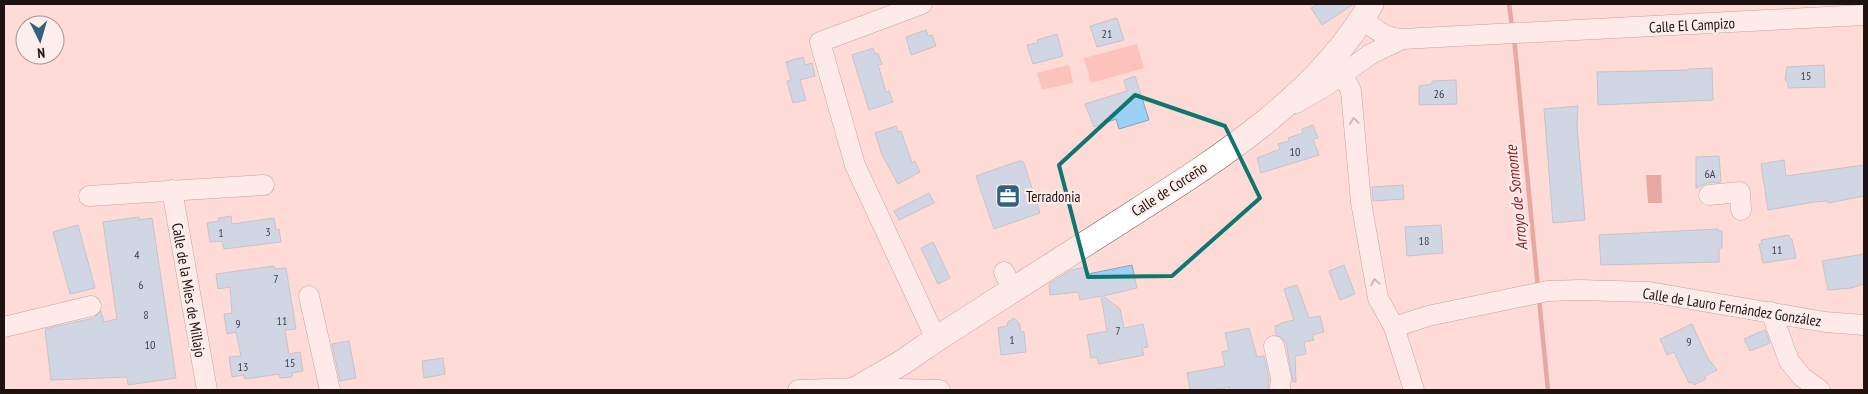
<svg xmlns="http://www.w3.org/2000/svg" width="1868" height="394" font-family="'PT Sans Narrow',sans-serif">
<style>
.green{fill:#fea59c}
.water{fill:#cc6b63}
.lines{fill:none;stroke-linecap:round;stroke-linejoin:round}
.stream{stroke:#cc6b63;stroke-width:4.5}
.building{fill:#9cd1f5;stroke:#89a4b6}
.minor-casing{stroke:#7f615e;stroke-width:21}
.major-casing{stroke:#7f615e;stroke-width:26}
.minor{stroke:#fff;stroke-width:20}
.major{stroke:#fff;stroke-width:25}
.oneway{stroke:#9a9594}
.marked{fill:none;stroke:#0f766e;stroke-width:4;stroke-linejoin:round}
.labels{text-anchor:middle;dominant-baseline:central;stroke-width:4.5;stroke-linejoin:round;paint-order:stroke}
.number-label{font-size:12px;fill:#3e424b}
.street-label{font-size:15px;fill:#1f1312;stroke:#fdeeec}
.poi-label{font-size:15px;fill:#1f1312;stroke:#fdeeec;text-anchor:start}
.water-label{font-size:16px;font-style:italic;fill:#961f21;stroke:#fdeeec}
</style>
<rect width="100%" height="100%" fill="#fedbd7"/>
<!-- green -->
<path class="green" d="M 1137,44 L 1144,68 L 1091,83 L 1084,58 Z
M 1069,65 L 1073,83 L 1042,90 L 1037,73 Z"/>
<!-- water -->
<path class="water" d="M 1646,175 L 1661,175 L 1662,203 L 1648,203 Z"/>
<g class="lines">
<!-- stream -->
<path class="stream" d="M 1509,4 L 1512,27
M 1514,37 L 1538,288
M 1539,299 L 1548,390"/>
</g>
<!-- building -->
<path class="building" d="M 1318,4 L 1354,4 L 1322,25 L 1311,8 Z
M 1117,18 L 1124,40 L 1097,47 L 1090,26 Z
M 926,30 L 928,36 L 932,35 L 936,46 L 911,55 L 906,37 Z
M 1057,34 L 1063,56 L 1033,64 L 1027,45 L 1038,43 L 1037,40 Z
M 873,48 L 875,54 L 878,53 L 882,64 L 878,65 L 886,92 L 889,91 L 893,102 L 869,110 L 852,55 Z
M 803,57 L 805,65 L 812,63 L 815,76 L 800,80 L 806,100 L 793,103 L 787,81 L 791,80 L 786,62 Z
M 1824,65 L 1825,87 L 1788,88 L 1788,83 L 1785,80 L 1787,67 Z
M 1712,68 L 1713,100 L 1598,105 L 1597,72 L 1688,70 L 1688,69 Z
M 1135,76 L 1149,120 L 1119,129 L 1116,119 L 1094,127 L 1085,104 L 1127,91 L 1124,80 Z
M 1456,80 L 1457,104 L 1419,105 L 1419,86 L 1432,84 L 1432,81 Z
M 1578,106 L 1577,126 L 1585,220 L 1553,223 L 1544,109 Z
M 1313,125 L 1318,138 L 1313,139 L 1319,155 L 1261,173 L 1257,158 L 1280,149 L 1278,144 L 1289,141 L 1288,138 L 1303,133 L 1302,129 Z
M 896,126 L 898,132 L 901,131 L 912,163 L 915,161 L 920,172 L 898,184 L 882,155 L 875,133 Z
M 1719,156 L 1721,182 L 1707,183 L 1696,188 L 1696,157 Z
M 1784,160 L 1786,176 L 1864,165 L 1864,196 L 1828,203 L 1828,201 L 1814,202 L 1768,210 L 1761,164 Z
M 1019,161 L 1022,161 L 1024,163 L 1040,213 L 994,229 L 976,176 Z
M 1403,185 L 1404,199 L 1373,201 L 1372,187 Z
M 929,193 L 934,203 L 899,220 L 894,211 Z
M 231,216 L 232,224 L 274,218 L 276,230 L 279,229 L 281,242 L 224,249 L 222,241 L 210,242 L 207,223 L 219,221 L 219,218 Z
M 139,217 L 139,220 L 152,218 L 176,378 L 128,385 L 127,377 L 51,380 L 45,329 L 94,318 L 101,311 L 104,322 L 117,319 L 103,222 Z
M 78,225 L 95,288 L 70,294 L 53,232 Z
M 1441,225 L 1443,253 L 1407,256 L 1405,227 Z
M 1718,229 L 1718,231 L 1722,231 L 1722,248 L 1719,248 L 1719,262 L 1601,265 L 1599,235 Z
M 1789,235 L 1790,239 L 1792,239 L 1796,258 L 1763,263 L 1759,244 L 1762,244 L 1761,240 Z
M 933,242 L 950,278 L 938,284 L 921,248 Z
M 1864,254 L 1864,284 L 1851,288 L 1828,290 L 1822,261 Z
M 1132,265 L 1137,288 L 1103,296 L 1120,309 L 1124,328 L 1143,324 L 1148,347 L 1142,348 L 1144,355 L 1099,364 L 1097,357 L 1091,358 L 1087,335 L 1107,331 L 1101,296 L 1080,300 L 1078,292 L 1050,295 L 1049,284 L 1071,270 L 1086,267 L 1088,274 Z
M 1344,265 L 1355,294 L 1340,300 L 1329,271 Z
M 274,266 L 275,269 L 286,268 L 296,329 L 285,330 L 289,354 L 300,352 L 303,371 L 292,373 L 292,377 L 280,378 L 279,374 L 245,379 L 244,375 L 232,377 L 229,357 L 241,356 L 236,332 L 227,334 L 224,314 L 232,313 L 230,287 L 218,289 L 216,274 Z
M 1297,285 L 1309,318 L 1320,316 L 1324,332 L 1312,335 L 1314,340 L 1304,342 L 1306,354 L 1295,356 L 1296,382 L 1293,382 L 1286,343 L 1282,338 L 1276,335 L 1275,326 L 1281,324 L 1281,323 L 1294,320 L 1284,289 Z
M 1014,318 L 1019,323 L 1021,332 L 1024,332 L 1026,352 L 1001,355 L 998,328 L 1007,326 L 1008,322 Z
M 1692,324 L 1707,357 L 1717,370 L 1705,376 L 1706,379 L 1694,385 L 1692,382 L 1689,383 L 1674,352 L 1667,355 L 1660,339 Z
M 1249,328 L 1257,357 L 1264,356 L 1269,379 L 1268,390 L 1229,390 L 1230,387 L 1211,390 L 1190,390 L 1187,373 L 1225,366 L 1222,352 L 1229,350 L 1225,333 Z
M 1765,330 L 1770,343 L 1750,351 L 1744,339 Z
M 349,341 L 356,378 L 340,381 L 332,344 Z
M 443,358 L 445,374 L 424,378 L 422,361 Z"/>
<g class="lines">
<defs>
<path id="minor" d="M 922,4 L 820,42 L 855,165 L 936,339
M 1362,20 C 1377,29 1383,38 1402,39 L 1864,15
M 1333,55 L 1351,91 L 1361,202 L 1378,298 L 1394,327 L 1414,390
M 1296,103 L 1327,85 L 1371,54 L 1402,39
M 172,190 L 207,390
M 1709,195 L 1740,192 L 1741,210
M 89,196 L 264,185
M 1004,272 L 1013,290
M 309,296 L 330,390
M 1771,312 L 1789,361 L 1802,377 L 1820,390
M 4,327 L 91,306
M 1394,327 L 1428,316 L 1548,291 L 1579,290 L 1649,292 L 1825,322 L 1864,325
M 1274,346 L 1281,378 L 1280,390
M 798,390 L 858,388 L 940,390"/>
<path id="major" d="M 858,388 L 903,362 L 926,346 C 990,304 1054,264 1118,223 C 1210,164 1315,101 1371,4"/>
</defs>
<!-- minor casing -->
<use href="#minor" class="minor-casing"/>
<!-- major casing -->
<use href="#major" class="major-casing"/>
<!-- minor -->
<use href="#minor" class="minor"/>
<!-- major -->
<use href="#major" class="major"/>
</g>
<!-- one-way arrows -->
<defs><path id="oneway-chevron" d="M-2-3.5L2.5 0L-2 3.5" fill="none" stroke-width="1.6" stroke-linecap="round" stroke-linejoin="round" transform="scale(1.25)"/></defs>
<g class="oneway">
<use href="#oneway-chevron" transform="translate(1354 121) rotate(-96)"/>
<use href="#oneway-chevron" transform="translate(1375 282) rotate(-100)"/>
</g>
<!-- marked area -->
<path d="M0 0H1868V394H0ZM 1135,95 L 1225,126 L 1260,198 L 1172,276 L 1088,277 L 1059,165 Z" fill="#fedbd7" fill-opacity=".55" fill-rule="evenodd"/>
<path class="marked" d="M 1135,95 L 1225,126 L 1260,198 L 1172,276 L 1088,277 L 1059,165 Z"/>
<!-- icons -->
<defs>
<symbol id="office-square" viewBox="-11 -11 22 22"><rect x="-9" y="-9" width="18" height="18" rx="4" fill="#316280" stroke="#fdeeec"/><path d="M-6-3h4V-5.5h4V-3h4V5H-6ZM-1-4.5V-3h2v-1.5ZM-6 0V1H6V0Z" fill="#fff"/></symbol>
</defs>
<g fill-rule="evenodd">
<use href="#office-square" x="994" y="182" width="28" height="28"/>
</g>
<g class="labels">
<!-- number labels -->
<g class="number-label">
<text x="1107" y="33">21</text>
<text x="1806" y="75">15</text>
<text x="1439" y="93">26</text>
<text x="1295" y="151">10</text>
<text x="1710" y="173">6A</text>
<text x="268" y="231">3</text>
<text x="221" y="232">1</text>
<text x="1424" y="240">18</text>
<text x="1777" y="249">11</text>
<text x="137" y="254">4</text>
<text x="276" y="278">7</text>
<text x="141" y="284">6</text>
<text x="146" y="314">8</text>
<text x="282" y="320">11</text>
<text x="238" y="323">9</text>
<text x="1118" y="330">7</text>
<text x="1012" y="339">1</text>
<text x="1689" y="341">9</text>
<text x="150" y="344">10</text>
<text x="290" y="362">15</text>
<text x="243" y="366">13</text>
</g>
<!-- street labels -->
<g class="street-label">
<text transform="translate(1692 25) rotate(-3)">Calle El Campizo</text>
<text transform="translate(1169 189) rotate(-33)">Calle de Corceño</text>
<text transform="translate(189 290) rotate(80)">Calle de la Mies de Millajo</text>
<text transform="translate(1732 307) rotate(9)">Calle de Lauro Fernández González</text>
</g>
<!-- poi labels -->
<g class="poi-label">
<text x="1026" y="196">Terradonia</text>
</g>
<!-- water labels -->
<g class="water-label">
<text transform="translate(1516 198) rotate(-96)">Arroyo de Somonte</text>
</g>
</g>
<!-- border -->
<rect width="1868" height="394" fill="none" stroke="#1f1312" stroke-width="10"/>
<!-- north arrow -->
<g transform="translate(40 40) rotate(175)"><circle r="24" fill="#fdeeec" stroke="#a49695"/>
<path d="M0-4L9 19L0 12L-9 19Z" fill="#316280"/>
<text y="-8" font-size="14" font-weight="bold" text-anchor="middle" fill="#1f1312">N</text>
</g>
</svg>
